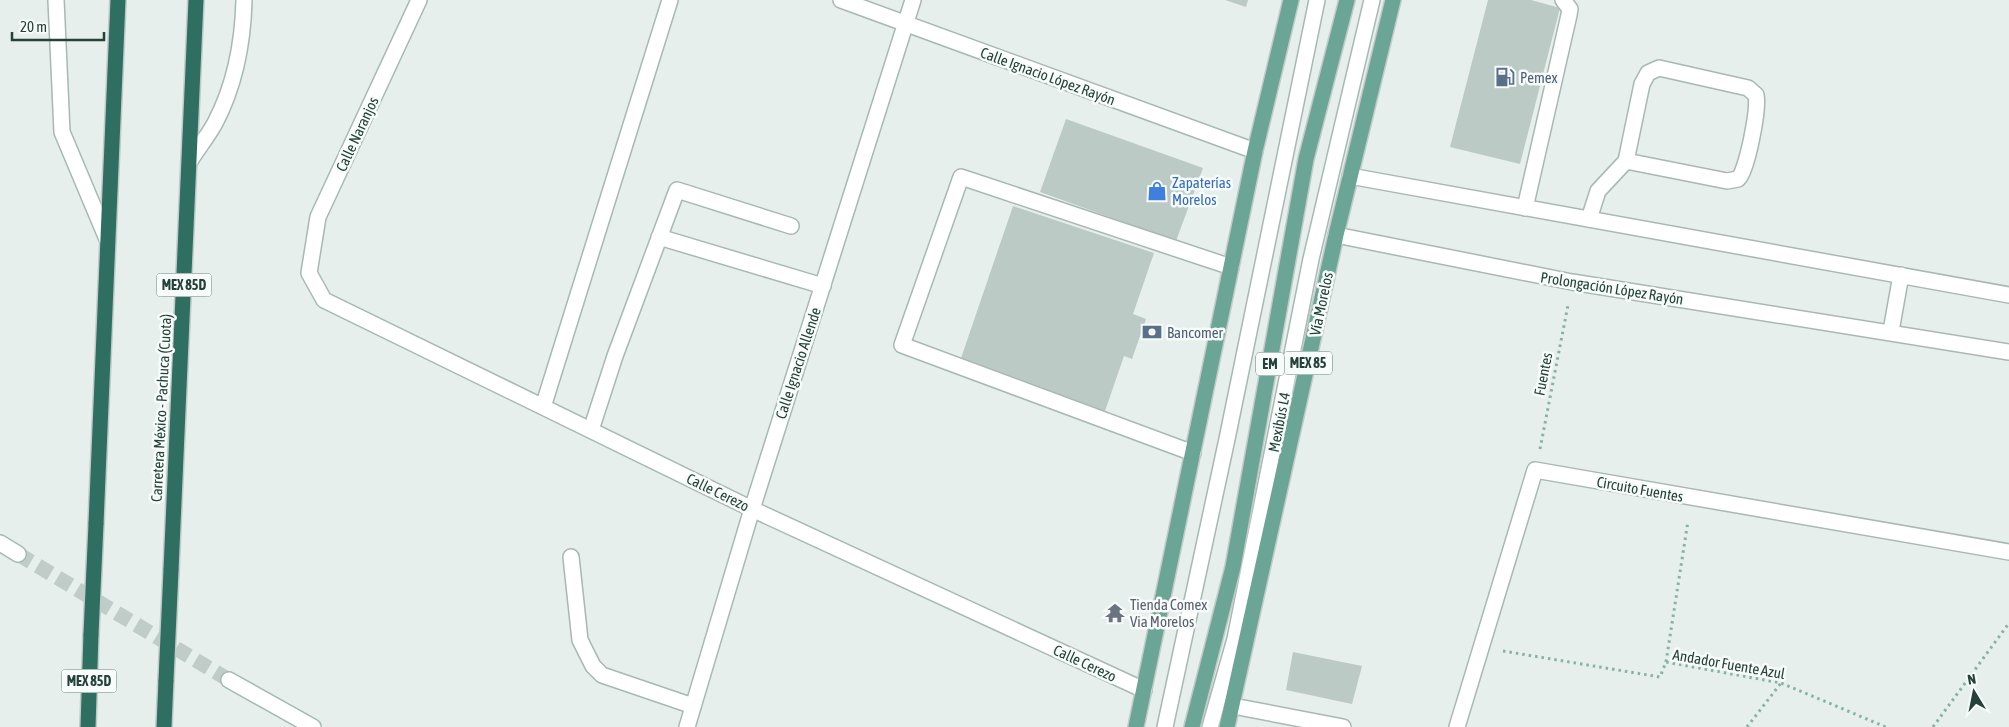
<svg xmlns="http://www.w3.org/2000/svg" width="2009" height="727" font-family="'Asap Condensed',sans-serif">
<style>
.building{fill:#bbcac4}
.lines{fill:none;stroke-linecap:round;stroke-linejoin:round}
.secondary-tunnel{stroke:#bfccc8;stroke-width:15;stroke-dasharray:15 8;stroke-linecap:butt}
.lane-casing{stroke:#a8b8b2;stroke-width:18}
.street-casing{stroke:#a8b8b2;stroke-width:18}
.secondary-casing{stroke:#a4bbb3;stroke-width:18}
.primary-casing{stroke:#c2cac8;stroke-width:18}
.highway-casing{stroke:#c2cac8;stroke-width:18}
.path{stroke:#86b3a5;stroke-width:3;stroke-dasharray:2.5 4;stroke-linecap:butt}
.lane{stroke:#fff;stroke-width:15}
.street{stroke:#fff;stroke-width:15}
.secondary{stroke:#fff;stroke-width:15}
.primary{stroke:#6aa596;stroke-width:15}
.highway{stroke:#2f6f62;stroke-width:15}
.highway-bridge-casing{stroke:#c2cac8;stroke-width:18;stroke-linecap:butt}
.highway-bridge{stroke:#2f6f62;stroke-width:15}
.labels{text-anchor:middle;dominant-baseline:central;stroke-width:5;stroke-linejoin:round;paint-order:stroke}
.shield{fill:#f7fbf9;stroke:#637a73;stroke-width:1}
.shield-label{font-size:14px;font-weight:bold;fill:#24423a}
.street-label{font-size:15px;fill:#24423a;stroke:#f7fbf9}
.service-label{font-size:15px;fill:#4e5e75;stroke:#f7fbf9;text-anchor:start}
.shop-label{font-size:15px;fill:#366cbe;stroke:#f7fbf9;text-anchor:start}
.worship-label{font-size:15px;fill:#5b616d;stroke:#f7fbf9;text-anchor:start}
</style>
<rect width="100%" height="100%" fill="#e6efeb"/>
<!-- building -->
<path class="building" d="M 1225,0 L 1248,0 L 1246,7 Z
M 1488,0 L 1531,0 L 1560,8 L 1520,164 L 1450,147 Z
M 1066,119 L 1203,168 L 1176,241 L 1040,192 Z
M 1013,206 L 1154,253 L 1133,314 L 1146,319 L 1132,359 L 1124,356 L 1104,414 L 959,364 Z
M 1293,652 L 1362,666 L 1352,704 L 1286,690 Z"/>
<g class="lines">
<!-- secondary-tunnel -->
<path class="secondary-tunnel" d="M 18,554 L 229,680"/>
<defs>
<path id="lane" d="M 56,0 L 62,132 L 107,239
M 190,161 C 198,148 208,136 215,123 C 235,85 243,42 244,0
M 1525,208 L 1569,15 L 1570,9 L 1563,0
M 1589,219 L 1598,191 L 1626,161 L 1642,84 L 1648,73 L 1659,68 L 1748,88 L 1756,95 C 1759,109 1747,171 1738,179 L 1727,181 L 1626,161
M 659,237 L 823,286
M 591,430 L 615,356 L 677,190 L 791,226
M 1193,453 L 902,345 L 961,177 L 1231,267
M 571,557 L 580,640 L 593,666 L 602,675 L 693,706
M 1165,727 L 1227,439 L 1317,0
M 1210,727 L 1235,639 L 1311,259 L 1372,0"/>
<path id="street" d="M 419,0 L 318,217 L 309,273 L 324,300 L 752,509 L 1144,690
M 841,0 L 1255,151
M 1350,176 L 2009,295
M 1336,235 L 1572,282 L 2009,352
M 1891,331 L 1901,275
M 543,407 L 670,0
M 1233,706 L 1343,727
M 687,727 L 752,509 L 913,0
M 1457,727 L 1535,470 L 2009,552"/>
<path id="secondary" d="M 0,543 L 18,554
M 229,680 L 313,727"/>
<path id="primary" d="M 1136,727 L 1255,151 L 1291,0
M 1192,727 L 1233,567 L 1306,159 L 1347,0
M 1227,727 L 1336,235 L 1393,0"/>
<path id="highway" d="M 96,524 L 118,0
M 171,570 L 196,0
M 88,727 L 91,634
M 164,727 L 166,680"/>
</defs>
<!-- lane casing -->
<use href="#lane" class="lane-casing"/>
<!-- street casing -->
<use href="#street" class="street-casing"/>
<!-- secondary casing -->
<use href="#secondary" class="secondary-casing"/>
<!-- primary casing -->
<use href="#primary" class="primary-casing"/>
<!-- highway casing -->
<use href="#highway" class="highway-casing"/>
<!-- path -->
<path class="path" d="M 1540,449 L 1568,305
M 1503,651 L 1660,677 L 1666,662 L 1781,683 L 1886,727
M 1666,662 L 1688,521
M 1747,727 L 1781,683
M 1933,727 L 2009,623"/>
<!-- lane -->
<use href="#lane" class="lane"/>
<!-- street -->
<use href="#street" class="street"/>
<!-- secondary -->
<use href="#secondary" class="secondary"/>
<!-- primary -->
<use href="#primary" class="primary"/>
<!-- highway -->
<use href="#highway" class="highway"/>
<defs>
<path id="highway-bridge" d="M 91,634 L 96,524
M 166,680 L 171,570"/>
</defs>
<!-- highway-bridge casing -->
<use href="#highway-bridge" class="highway-bridge-casing"/>
<!-- highway-bridge -->
<use href="#highway-bridge" class="highway-bridge"/>
</g>
<!-- icons -->
<defs>
<symbol id="fuel-bare" viewBox="-9 -9 18 18"><path d="M-5.5-6h7V0h2V4h1.3V-2.5L3-4.5l.8-.8L6-3V5H2.5V1h-1V6h-7ZM-4.2-4.7v3.2H.2V-4.7Z" fill="#5c6f8a" stroke="#f7fbf9" stroke-width="2.5" paint-order="stroke"/></symbol>
<symbol id="shop-bare" viewBox="-9 -9 18 18"><path d="M-5-2.5h2.3a2.7 3.5 0 0 1 5.4 0H5L5.5 6h-11ZM-1.5-2.5h3a1.5 2.3 0 0 0-3 0Z" fill="#3f7fe0" stroke="#f7fbf9" stroke-width="2.5" paint-order="stroke"/></symbol>
<symbol id="bank-bare" viewBox="-9 -9 18 18"><path d="M-6-4H6V4H-6ZM0-2.3a2.3 2.3 0 1 0 0 4.6a2.3 2.3 0 1 0 0-4.6Z" fill="#5c6f8a" stroke="#f7fbf9" stroke-width="2.5" paint-order="stroke"/></symbol>
<symbol id="temple-bare" viewBox="-9 -9 18 18"><path d="M0-6L5-2H3V0L6.5 2.5H4V6H1.5V3h-3V6H-4V2.5H-6.5L-3 0V-2H-5Z" fill="#6b7280" stroke="#f7fbf9" stroke-width="2.5" paint-order="stroke"/></symbol>
</defs>
<g fill-rule="evenodd">
<use href="#fuel-bare" x="1491" y="63" width="28" height="28"/>
<use href="#shop-bare" x="1143" y="177" width="28" height="28"/>
<use href="#bank-bare" x="1138" y="318" width="28" height="28"/>
<use href="#temple-bare" x="1101" y="599" width="28" height="28"/>
</g>
<g class="labels">
<!-- shield labels -->
<g class="shield">
<rect x="156.5" y="273.5" width="55" height="23" rx="4"/>
<rect x="1284" y="351.5" width="48" height="23" rx="4"/>
<rect x="1256" y="352.5" width="28" height="23" rx="4"/>
<rect x="61.5" y="669.5" width="55" height="23" rx="4"/>
</g>
<g class="shield-label">
<text x="184" y="285">MEX 85D</text>
<text x="1308" y="363">MEX 85</text>
<text x="1270" y="364">EM</text>
<text x="89" y="681">MEX 85D</text>
</g>
<!-- street labels -->
<g class="street-label">
<text transform="translate(1048 76) rotate(20)">Calle Ignacio López Rayón</text>
<text transform="translate(357 134) rotate(-65)">Calle Naranjos</text>
<text transform="translate(1612 288) rotate(9)">Prolongación López Rayón</text>
<text transform="translate(1321 304) rotate(-78)">Vía Morelos</text>
<text transform="translate(798 363) rotate(-72)">Calle Ignacio Allende</text>
<text transform="translate(1543 374) rotate(-79)">Fuentes</text>
<text transform="translate(161 408) rotate(-87)">Carretera México - Pachuca (Cuota)</text>
<text transform="translate(1279 422) rotate(-79)">Mexibús L4</text>
<text transform="translate(1640 489) rotate(10)">Circuito Fuentes</text>
<text transform="translate(718 492) rotate(26)">Calle Cerezo</text>
<text transform="translate(1085 663) rotate(25)">Calle Cerezo</text>
<text transform="translate(1729 664) rotate(10)">Andador Fuente Azul</text>
</g>
<!-- service labels -->
<g class="service-label">
<text x="1520" y="77">Pemex</text>
<text x="1167" y="332">Bancomer</text>
</g>
<!-- shop labels -->
<g class="shop-label">
<text x="1172" y="182">Zapaterías<tspan x="1172" dy="17">Morelos</tspan></text>
</g>
<!-- worship labels -->
<g class="worship-label">
<text x="1130" y="604">Tienda Comex<tspan x="1130" dy="17">Via Morelos</tspan></text>
</g>
</g>
<!-- north arrow -->
<g transform="translate(1974 692) rotate(350)" stroke="#f7fbf9" stroke-width="4" paint-order="stroke">
<path d="M0-4L9 19L0 12L-9 19Z" fill="#24423a"/>
<text y="-8" font-size="14" font-weight="bold" text-anchor="middle" fill="#24423a">N</text>
</g>
<!-- scale -->
<path d="M12 32v8h92v-8" fill="none" stroke="#24423a" stroke-width="2.5"/>
<text x="20" y="32" font-size="15" fill="#24423a" stroke="#f7fbf9" stroke-width="4" paint-order="stroke">20 m</text>
</svg>
